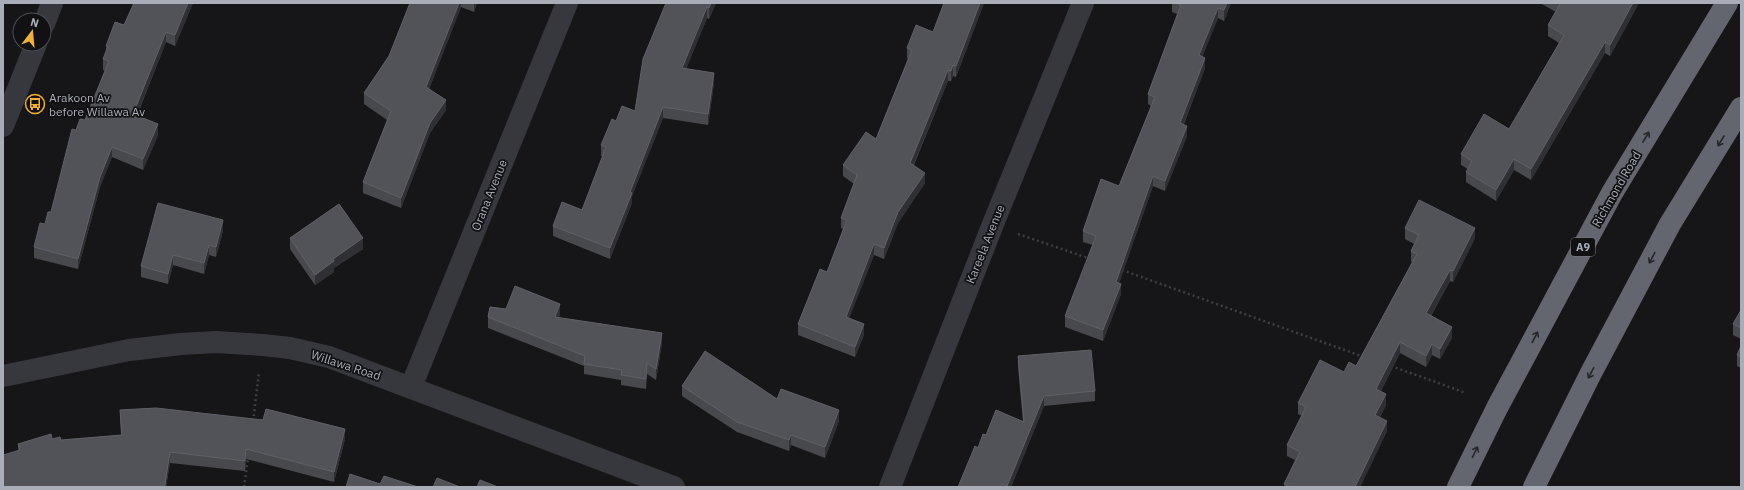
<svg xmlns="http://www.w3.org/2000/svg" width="1744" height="490" font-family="'IBM Plex Sans',sans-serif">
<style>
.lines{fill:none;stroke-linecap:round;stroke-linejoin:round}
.path{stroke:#3d3f44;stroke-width:2.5;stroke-dasharray:2 3;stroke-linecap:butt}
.minor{stroke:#37383d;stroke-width:22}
.highway{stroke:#63666e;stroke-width:22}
.wall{fill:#47494d}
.shaded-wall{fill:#2f3033}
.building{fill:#525359;stroke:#5f6168}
.oneway{stroke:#26262a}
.labels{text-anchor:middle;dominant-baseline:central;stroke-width:3.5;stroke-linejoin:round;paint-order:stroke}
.shield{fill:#111113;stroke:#7b7e86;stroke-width:1}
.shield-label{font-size:11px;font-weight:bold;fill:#a8adb8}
.poi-label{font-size:12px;fill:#a8adb8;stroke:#111113;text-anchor:start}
.street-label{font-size:12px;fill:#a8adb8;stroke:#111113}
</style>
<rect width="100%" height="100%" fill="#161618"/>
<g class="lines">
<!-- path -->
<path class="path" d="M 1018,234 L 1091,259
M 1122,270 L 1364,357
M 1391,366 L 1466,393
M 253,421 L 259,373
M 244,487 L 248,458"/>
<!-- minor -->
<path class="minor" d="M 44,24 L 52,3
M 3,126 L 36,44
M 3,376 L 129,350 L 181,344 L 216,342 L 263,345 L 290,348 L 329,357 L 674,487
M 411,387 L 567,3
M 890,487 L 993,224 L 1083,3"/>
<!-- highway -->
<path class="highway" d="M 1458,487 L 1497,408 L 1612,193 L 1727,3
M 1534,487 L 1591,373 L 1670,224 L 1741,108"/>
</g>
<!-- wall -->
<path class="wall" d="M 134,3 L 193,3 L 175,46 L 166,42 L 137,116 L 158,135 L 143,170 L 112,157 L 100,187 L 78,269 L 34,258 L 34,247 L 51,212 L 76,130 L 85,120 L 105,71 L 103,70 L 103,59 L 106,52 L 106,46 L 124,25 Z
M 410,3 L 477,3 L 474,12 L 461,7 L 429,89 L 446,110 L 430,133 L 401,208 L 363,193 L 363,182 L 387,120 L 364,104 L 364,93 L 389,56 Z
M 666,3 L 716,3 L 709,19 L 707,18 L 686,69 L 714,84 L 708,125 L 663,118 L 632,196 L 632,203 L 610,259 L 553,236 L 553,226 L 582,210 L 603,156 L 601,156 L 601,145 L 616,121 L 635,111 Z
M 984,3 L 956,77 L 953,76 L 951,81 L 948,81 L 914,165 L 925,183 L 898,223 L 884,259 L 874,255 L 849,318 L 864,335 L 855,357 L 798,335 L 798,324 L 827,272 L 843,229 L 841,228 L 841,218 L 854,184 L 843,176 L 843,165 L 876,139 L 908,59 L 907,58 L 907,48 L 933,32 Z
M 1172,3 L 1231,3 L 1224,21 L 1218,18 L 1202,56 L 1205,68 L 1184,124 L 1187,136 L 1165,191 L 1153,186 L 1119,283 L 1121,294 L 1103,341 L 1065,327 L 1065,316 L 1093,245 L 1083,242 L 1083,231 L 1119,186 L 1151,106 L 1148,104 L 1148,94 L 1177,14 L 1172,12 Z
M 1540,3 L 1639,3 L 1610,56 L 1605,53 L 1531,180 L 1514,170 L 1496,201 L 1466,182 L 1466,172 L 1468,169 L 1461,165 L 1461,154 L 1509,129 L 1559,43 L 1548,36 L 1548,25 L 1556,12 Z
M 1405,228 L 1475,238 L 1453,282 L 1450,281 L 1431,316 L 1452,338 L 1440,359 L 1432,355 L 1426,367 L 1400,353 L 1381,391 L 1386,405 L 1380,417 L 1387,431 L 1360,487 L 1284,487 L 1284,484 L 1295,460 L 1287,456 L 1287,445 L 1302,416 L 1298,414 L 1298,403 L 1344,372 L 1356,366 L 1412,262 L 1411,262 L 1411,251 L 1414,244 L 1405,239 Z
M 223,231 L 216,257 L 209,255 L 204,274 L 173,265 L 168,284 L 141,277 L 141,266 Z
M 290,238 L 363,249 L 334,268 L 334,272 L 315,285 L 290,249 Z
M 506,309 L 560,315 L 558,317 L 662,343 L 656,380 L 647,374 L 646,389 L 621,385 L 621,380 L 584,374 L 584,366 L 488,328 L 488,317 Z
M 1741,310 L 1741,339 L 1733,335 L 1733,324 Z
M 1741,346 L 1741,368 L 1737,366 L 1737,355 Z
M 1018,356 L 1095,391 L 1095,401 L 1044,406 L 1011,487 L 958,487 L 978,448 L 986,435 L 1023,422 L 1018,367 Z
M 682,386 L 777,399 L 839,421 L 825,458 L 791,445 L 789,451 L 737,432 L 682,396 Z
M 120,410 L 345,439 L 334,482 L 246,459 L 245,471 L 170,463 L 166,487 L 3,487 L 18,450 L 18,444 L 52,439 L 61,440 L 121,435 L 120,420 Z"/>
<!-- shaded-wall -->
<path class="shaded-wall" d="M 188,3 L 193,3 L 175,46 L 175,35 Z
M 459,3 L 461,3 L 461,7 L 426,97 L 426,87 Z
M 474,3 L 477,3 L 474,12 Z
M 711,3 L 716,3 L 709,19 L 709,8 Z
M 980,3 L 984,3 L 956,77 L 956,66 Z
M 1227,3 L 1231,3 L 1224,21 L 1224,10 Z
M 1633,3 L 1639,3 L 1610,56 L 1610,45 Z
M 707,7 L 707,18 L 682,79 L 682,68 Z
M 1218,8 L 1218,18 L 1199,66 L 1199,55 Z
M 166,32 L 166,42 L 133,125 L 133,114 Z
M 1605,42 L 1605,53 L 1531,180 L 1531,169 Z
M 1205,58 L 1205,68 L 1180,133 L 1180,123 Z
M 953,65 L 953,76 L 951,81 L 951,71 Z
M 948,70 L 948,81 L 910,173 L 910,163 Z
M 714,73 L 714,84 L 708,125 L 708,114 Z
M 446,100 L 446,110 L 430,133 L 401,208 L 401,198 L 430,123 Z
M 663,107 L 663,118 L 632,196 L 632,203 L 610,259 L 610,248 L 630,192 Z
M 158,124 L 158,135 L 143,170 L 143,159 Z
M 1187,126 L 1187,136 L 1165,191 L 1165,181 Z
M 112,147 L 112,157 L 100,187 L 78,269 L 78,259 L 100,177 Z
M 1514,159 L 1514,170 L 1496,201 L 1496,190 Z
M 925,173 L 925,183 L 898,223 L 884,259 L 884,248 L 898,212 Z
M 1153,176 L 1153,186 L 1116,292 L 1116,282 Z
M 223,220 L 223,231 L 216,257 L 216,247 Z
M 1475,228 L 1475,238 L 1453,282 L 1453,271 Z
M 363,238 L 363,249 L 334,268 L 334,272 L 315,285 L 315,275 L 333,259 Z
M 874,244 L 874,255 L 846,327 L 846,317 Z
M 209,245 L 209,255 L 204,274 L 204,263 Z
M 173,255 L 173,265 L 168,284 L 168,274 Z
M 1450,270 L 1450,281 L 1426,324 L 1426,313 Z
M 1121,284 L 1121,294 L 1103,341 L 1103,330 Z
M 560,304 L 560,315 L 555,327 L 555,317 Z
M 864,324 L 864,335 L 855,357 L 855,347 Z
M 1452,327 L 1452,338 L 1440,359 L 1440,349 Z
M 662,333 L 662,343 L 656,380 L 656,369 Z
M 1400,342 L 1400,353 L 1376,400 L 1376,389 Z
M 1432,344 L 1432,355 L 1426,367 L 1426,356 Z
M 647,363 L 647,374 L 646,389 L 646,379 Z
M 1386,394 L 1386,405 L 1375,426 L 1375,415 Z
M 1044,396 L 1044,406 L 1011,487 L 1007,487 Z
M 839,410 L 839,421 L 825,458 L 825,447 Z
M 1387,421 L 1387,431 L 1360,487 L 1355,487 Z
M 345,429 L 345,439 L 334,482 L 334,472 Z
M 791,435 L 791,445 L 789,451 L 789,440 Z
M 246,449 L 246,459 L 245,471 L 245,461 Z
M 170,452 L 170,463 L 166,487 L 165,487 Z"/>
<!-- building -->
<path class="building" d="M 134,3 L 188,3 L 175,35 L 166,32 L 133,114 L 158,124 L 143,159 L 112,147 L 100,177 L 78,259 L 34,247 L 40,223 L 45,224 L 48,212 L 51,212 L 72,129 L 76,130 L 80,119 L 85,120 L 109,61 L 103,59 L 108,46 L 106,46 L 115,22 L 124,25 Z
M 410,3 L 459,3 L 426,87 L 446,100 L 430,123 L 401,198 L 363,182 L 391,111 L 364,93 L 389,56 Z
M 666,3 L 711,3 L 709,8 L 707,7 L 682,68 L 714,73 L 708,114 L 663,107 L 630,192 L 632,193 L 610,248 L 553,226 L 562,202 L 582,210 L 606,147 L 601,145 L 612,119 L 616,121 L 622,106 L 635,111 L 643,59 Z
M 944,3 L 980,3 L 956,66 L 953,65 L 951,71 L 948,70 L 910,163 L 925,173 L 898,212 L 884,248 L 874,244 L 846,317 L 864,324 L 855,347 L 798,324 L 820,269 L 827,272 L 847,220 L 841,218 L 857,175 L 843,165 L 866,132 L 876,139 L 912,50 L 907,48 L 916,25 L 933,32 Z
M 1176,3 L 1227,3 L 1224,10 L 1218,8 L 1199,55 L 1205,58 L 1180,123 L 1187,126 L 1165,181 L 1153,176 L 1116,282 L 1121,284 L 1103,330 L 1065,316 L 1096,236 L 1083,231 L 1101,179 L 1119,186 L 1155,97 L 1148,94 L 1181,5 Z
M 1559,3 L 1633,3 L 1610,45 L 1605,42 L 1531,169 L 1514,159 L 1496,190 L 1466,172 L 1472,161 L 1461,154 L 1484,114 L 1509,129 L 1564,35 L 1548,25 L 1560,4 Z
M 1419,200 L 1475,228 L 1453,271 L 1450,270 L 1426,313 L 1452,327 L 1440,349 L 1432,344 L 1426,356 L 1400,342 L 1376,389 L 1386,394 L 1375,415 L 1387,421 L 1355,487 L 1291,487 L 1284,484 L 1300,452 L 1287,445 L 1306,407 L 1298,403 L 1320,360 L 1344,372 L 1349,362 L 1356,366 L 1417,254 L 1411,251 L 1419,235 L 1405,228 Z
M 158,203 L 223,220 L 216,247 L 209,245 L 204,263 L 173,255 L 168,274 L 141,266 Z
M 339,204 L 363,238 L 333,259 L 334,261 L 315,275 L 290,238 Z
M 515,286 L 560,304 L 555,317 L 662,333 L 656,369 L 647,363 L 646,379 L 621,375 L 622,370 L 584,364 L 585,356 L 488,317 L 490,307 L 506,309 Z
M 1741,310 L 1741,328 L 1733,324 Z
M 1741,346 L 1741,357 L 1737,355 Z
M 1091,350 L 1095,391 L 1044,396 L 1007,486 L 1002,484 L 1001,487 L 958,487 L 975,446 L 978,448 L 983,434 L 986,435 L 996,410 L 1024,422 L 1018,356 Z
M 705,351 L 777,399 L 781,389 L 839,410 L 825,447 L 791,435 L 789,440 L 737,422 L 682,386 Z
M 156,408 L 263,420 L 266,409 L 345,429 L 334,472 L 246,449 L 245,461 L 170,452 L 165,484 L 165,487 L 3,487 L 3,455 L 20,450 L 18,444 L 51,434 L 52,439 L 60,437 L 61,440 L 122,435 L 120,410 Z
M 350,474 L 380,484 L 384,476 L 418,487 L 346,487 Z
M 437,478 L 460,487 L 433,487 Z
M 480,480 L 498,487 L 477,487 Z"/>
<!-- one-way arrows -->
<defs><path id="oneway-shaft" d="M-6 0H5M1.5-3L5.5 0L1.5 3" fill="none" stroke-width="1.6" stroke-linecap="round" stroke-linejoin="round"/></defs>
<g class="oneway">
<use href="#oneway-shaft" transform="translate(1646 137) rotate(-59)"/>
<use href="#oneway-shaft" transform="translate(1721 141) rotate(121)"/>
<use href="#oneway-shaft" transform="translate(1652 258) rotate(118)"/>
<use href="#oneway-shaft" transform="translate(1535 337) rotate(-62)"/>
<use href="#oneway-shaft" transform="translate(1591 373) rotate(117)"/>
<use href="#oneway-shaft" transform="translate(1475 452) rotate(-64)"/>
</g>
<!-- icons -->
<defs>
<symbol id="bus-ring" viewBox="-11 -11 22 22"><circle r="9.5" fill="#111113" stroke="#f2b134" stroke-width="1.5"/><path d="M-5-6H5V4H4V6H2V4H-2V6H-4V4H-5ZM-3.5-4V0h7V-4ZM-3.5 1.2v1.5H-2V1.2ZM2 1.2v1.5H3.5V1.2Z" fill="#f2b134"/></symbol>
</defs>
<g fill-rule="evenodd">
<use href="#bus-ring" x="24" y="93" width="22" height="22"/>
</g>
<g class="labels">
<!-- shield labels -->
<rect class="shield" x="1571" y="238" width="24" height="18" rx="3"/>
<g class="shield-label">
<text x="1583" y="247">A9</text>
</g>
<!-- poi labels -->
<g class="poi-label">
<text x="49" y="97">Arakoon Av<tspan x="49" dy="14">before Willawa Av</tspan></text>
</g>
<!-- street labels -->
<g class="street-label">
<text transform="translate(1616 189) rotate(-60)">Richmond Road</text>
<text transform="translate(489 195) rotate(-68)">Orana Avenue</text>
<text transform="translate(985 244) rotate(-68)">Kareela Avenue</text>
<text transform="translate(346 365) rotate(18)">Willawa Road</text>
</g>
</g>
<!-- border -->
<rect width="1744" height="490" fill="none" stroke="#a8adb8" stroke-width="8"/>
<!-- north arrow -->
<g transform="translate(32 32) rotate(16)"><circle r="19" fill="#111113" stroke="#4d4f55"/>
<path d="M0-3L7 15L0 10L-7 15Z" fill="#f2b134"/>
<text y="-6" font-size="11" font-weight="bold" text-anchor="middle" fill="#a8adb8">N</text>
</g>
</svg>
